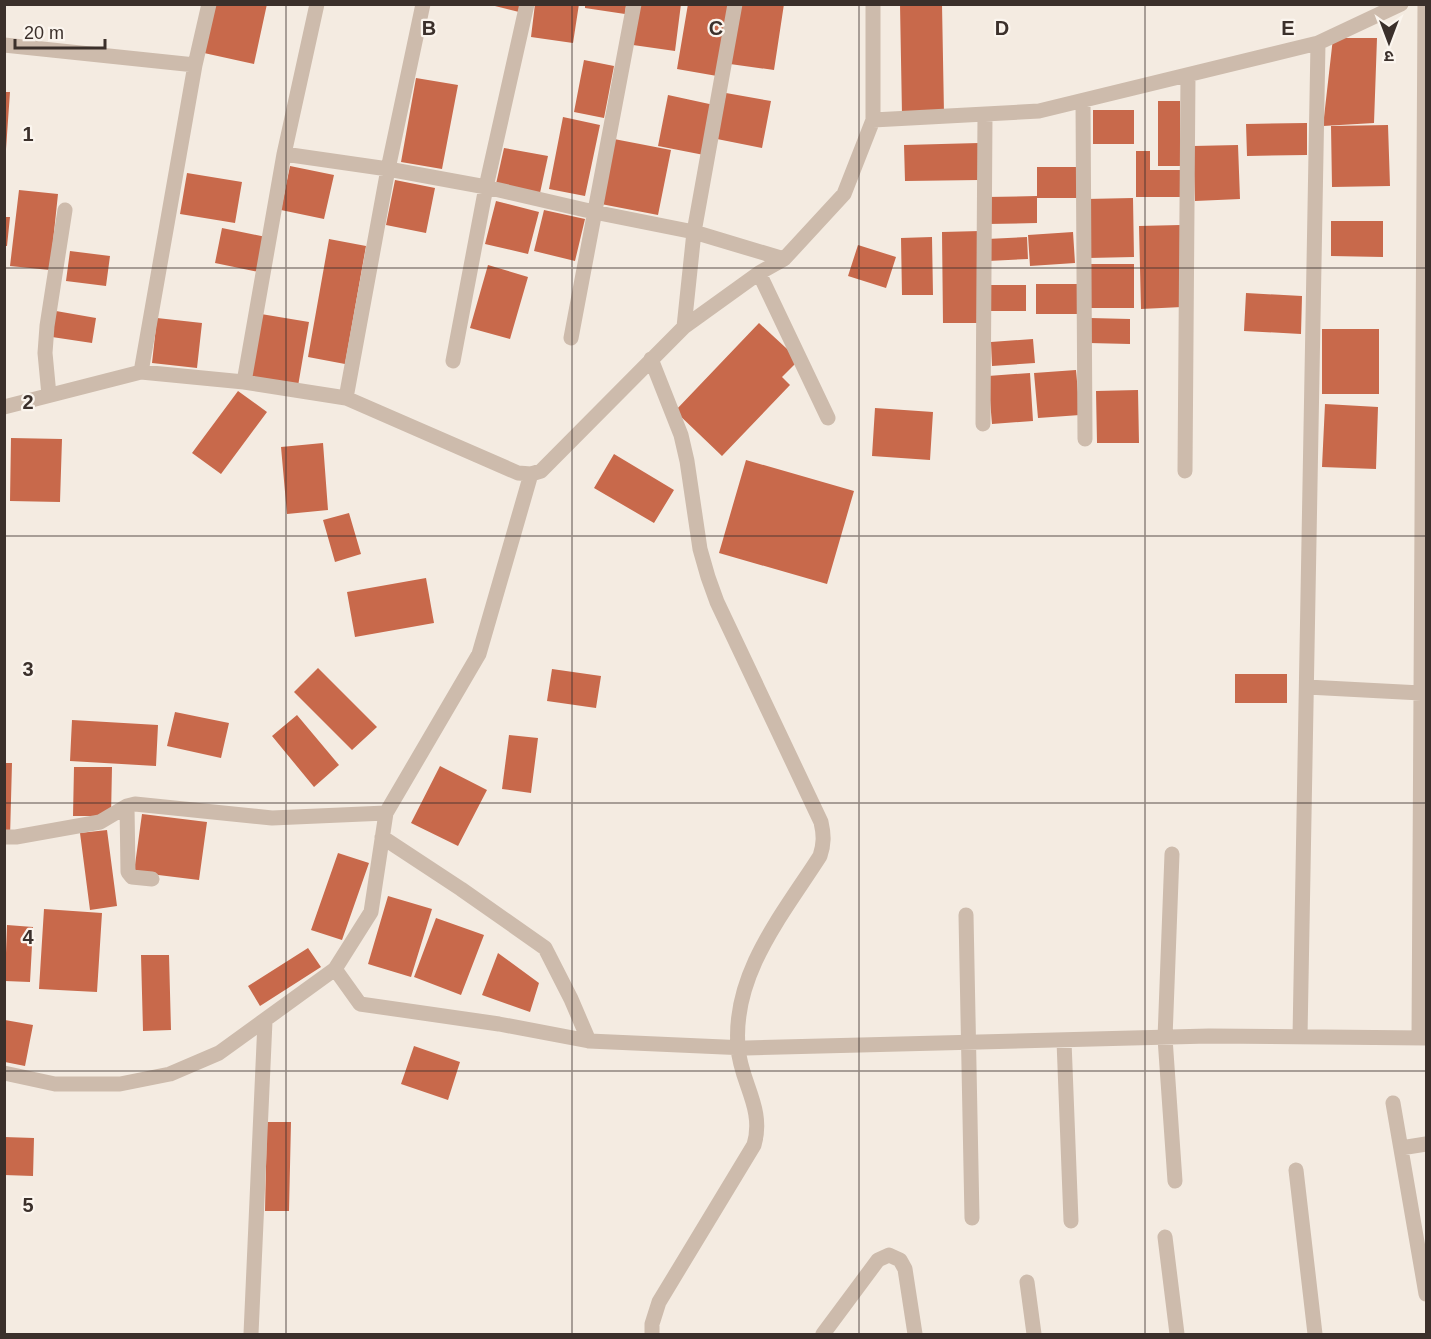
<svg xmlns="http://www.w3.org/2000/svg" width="1431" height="1339" font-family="Arial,'Noto Sans Devanagari',sans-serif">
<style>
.building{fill:#c8694b}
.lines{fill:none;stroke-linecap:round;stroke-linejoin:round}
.minor{stroke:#cdbbac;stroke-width:15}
.grid{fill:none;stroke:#3b302b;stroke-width:1.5;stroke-opacity:0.55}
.grid-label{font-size:20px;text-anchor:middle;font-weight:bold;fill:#3b302b;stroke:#fbf5ee;stroke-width:4.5;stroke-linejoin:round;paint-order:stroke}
</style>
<rect width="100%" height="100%" fill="#f4ebe1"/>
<!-- building -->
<path class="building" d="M 215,4 L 267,4 L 254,64 L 204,53 Z
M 487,4 L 521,4 L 519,12 Z
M 535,4 L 579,4 L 573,43 L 531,37 Z
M 638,4 L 681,4 L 675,51 L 633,45 Z
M 688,4 L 729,4 L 717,76 L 677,69 Z
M 739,4 L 784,4 L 774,70 L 730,64 Z
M 900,4 L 942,4 L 944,114 L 902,115 Z
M 585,5 L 626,5 L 625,14 L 585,8 Z
M 1333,38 L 1377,38 L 1374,123 L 1323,126 Z
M 584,60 L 614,66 L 604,118 L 574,112 Z
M 416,78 L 458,85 L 442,169 L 401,162 Z
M 4,92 L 10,92 L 6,149 L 4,149 Z
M 726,93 L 771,101 L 762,148 L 717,139 Z
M 668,95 L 714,105 L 704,155 L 658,146 Z
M 1158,101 L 1180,101 L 1180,166 L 1158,166 Z
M 1093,110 L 1134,110 L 1134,144 L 1093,144 Z
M 563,117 L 600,125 L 585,196 L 549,189 Z
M 1307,123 L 1307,155 L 1247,156 L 1246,124 Z
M 1388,125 L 1390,186 L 1332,187 L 1331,126 Z
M 614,139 L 671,150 L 658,215 L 601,204 Z
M 979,143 L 979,180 L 905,181 L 904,145 Z
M 1238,145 L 1240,199 L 1195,201 L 1193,146 Z
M 504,148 L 548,156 L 540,193 L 496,184 Z
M 1136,151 L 1150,151 L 1150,170 L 1180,170 L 1180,197 L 1136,197 Z
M 290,166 L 334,175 L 324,219 L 281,210 Z
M 1037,167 L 1080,167 L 1080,198 L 1037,198 L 1037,223 L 987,224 L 987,197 L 1037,196 Z
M 187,173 L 242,182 L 235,223 L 180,214 Z
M 395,180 L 435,188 L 426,233 L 386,225 Z
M 19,190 L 58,194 L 50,270 L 10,266 Z
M 1133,198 L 1134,257 L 1088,258 L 1086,199 Z
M 496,201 L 539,212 L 528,254 L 485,244 Z
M 544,210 L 585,219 L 575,261 L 534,251 Z
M 4,217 L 10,217 L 7,246 L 4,246 Z
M 1331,221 L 1383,221 L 1383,257 L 1331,256 Z
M 1180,225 L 1182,307 L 1141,309 L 1139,226 Z
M 222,228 L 266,237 L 259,272 L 215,263 Z
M 980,231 L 981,323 L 943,323 L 942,232 Z
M 1073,232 L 1075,263 L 1030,266 L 1028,235 Z
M 932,237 L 933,295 L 902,295 L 901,238 Z
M 1027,237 L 1028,259 L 988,261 L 987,239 Z
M 329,239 L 366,246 L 345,364 L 308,357 Z
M 858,245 L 896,257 L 886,288 L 848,276 Z
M 70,251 L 110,256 L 106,286 L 66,281 Z
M 1088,264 L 1134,264 L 1134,308 L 1089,308 Z
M 488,265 L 528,277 L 510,339 L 470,328 Z
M 1036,284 L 1078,284 L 1078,314 L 1036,314 Z
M 988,285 L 1026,285 L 1026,311 L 988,311 Z
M 1246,293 L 1302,296 L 1301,334 L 1244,331 Z
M 56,311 L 96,318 L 92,343 L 52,337 Z
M 261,314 L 309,322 L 298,386 L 250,378 Z
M 157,318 L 202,323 L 197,368 L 152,363 Z
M 1090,318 L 1130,319 L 1130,344 L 1089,343 Z
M 759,323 L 799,360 L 782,377 L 790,385 L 722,456 L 675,411 Z
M 1322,329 L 1379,329 L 1379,394 L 1322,394 Z
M 1033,339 L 1035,363 L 992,366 L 991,342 Z
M 1076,370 L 1080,415 L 1038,418 L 1034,373 Z
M 1030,373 L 1033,421 L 992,424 L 988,376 Z
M 1138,390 L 1139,443 L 1097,443 L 1096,391 Z
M 238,391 L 267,412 L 221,474 L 192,453 Z
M 1325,404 L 1378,407 L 1376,469 L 1322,467 Z
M 875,408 L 933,412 L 930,460 L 872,456 Z
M 11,438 L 62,439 L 60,502 L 10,501 Z
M 323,443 L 328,510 L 287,514 L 281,447 Z
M 614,454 L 674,490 L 654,523 L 594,488 Z
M 746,460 L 854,491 L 827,584 L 719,553 Z
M 349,513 L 361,554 L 335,562 L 323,520 Z
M 426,578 L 434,623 L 355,637 L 347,592 Z
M 318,668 L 377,727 L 352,750 L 294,692 Z
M 552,669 L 601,676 L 596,708 L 547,701 Z
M 1235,674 L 1287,674 L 1287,703 L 1235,703 Z
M 175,712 L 229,723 L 221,758 L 167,746 Z
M 297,715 L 339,765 L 314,787 L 272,736 Z
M 72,720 L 158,725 L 156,766 L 70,761 Z
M 509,735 L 538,738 L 531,793 L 502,789 Z
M 4,763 L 12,763 L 10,837 L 4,837 Z
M 440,766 L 487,790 L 458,846 L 411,823 Z
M 74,767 L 112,767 L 111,816 L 73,816 Z
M 142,814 L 207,822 L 199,880 L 134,872 Z
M 107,830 L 117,906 L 90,910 L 80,833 Z
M 338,853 L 369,863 L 342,940 L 311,930 Z
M 388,896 L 432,909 L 411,977 L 368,964 Z
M 44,909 L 102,913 L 97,992 L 39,989 Z
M 436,918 L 484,935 L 461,995 L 414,977 Z
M 7,925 L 33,927 L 30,982 L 5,981 Z
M 308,948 L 321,967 L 260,1006 L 248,986 Z
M 498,953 L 539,983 L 530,1012 L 482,995 Z
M 141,955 L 169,955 L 171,1030 L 143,1031 Z
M 5,1020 L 33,1025 L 25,1066 L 5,1062 Z
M 414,1046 L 460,1062 L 448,1100 L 401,1084 Z
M 267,1122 L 291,1122 L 289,1211 L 265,1211 Z
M 4,1137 L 34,1138 L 33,1176 L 4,1175 Z"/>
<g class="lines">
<!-- minor -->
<path class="minor" d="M 4,45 L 195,65
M 1083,101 L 1085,439
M 873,120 L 1039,111 L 1318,43 L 1401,4
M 284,154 L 388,169 L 486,187 L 594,212 L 694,232 L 784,259
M 759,273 L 828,418
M 684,327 L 694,232 L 735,4
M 571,338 L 634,4
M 651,359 L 681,435 L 687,461 L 700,549 L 708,577 L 717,602 L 821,822 C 824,835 824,844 820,856 C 783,914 732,974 738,1047 C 740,1082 765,1108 754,1145 L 659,1302 L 652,1324 L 652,1334
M 453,361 L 486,187 L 527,4
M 141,372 L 195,65 L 209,4
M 244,382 L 284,154 L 317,4
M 49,395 L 45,353 L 47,326 L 65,210
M 346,398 L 388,169 L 423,4
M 4,407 L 141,372 L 244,382 L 346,398 L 518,473 L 531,474 L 541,471 L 684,327 L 759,273 L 784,259 L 844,194 L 873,120 L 873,4
M 983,424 L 985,115
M 1185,471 L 1188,75
M 1307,687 L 1421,693
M 127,806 L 128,872 L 132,877 L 152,879
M 4,837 L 16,837 L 100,822 L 127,806 L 135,804 L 272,818 L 386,813 L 479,654 L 531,474
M 382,837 L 461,889 L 545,948 L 571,999 L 589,1041
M 1172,854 L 1165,1038 L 1175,1181
M 966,915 L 972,1218
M 335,969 L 360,1004 L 499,1024 L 589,1041 L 746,1048 L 1209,1036 L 1426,1038
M 1300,1037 L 1318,43
M 1419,1038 L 1425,4
M 1064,1041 L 1071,1221
M 4,1073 L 55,1084 L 120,1084 L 170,1074 L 219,1053 L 335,969 L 371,912 L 386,813
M 1393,1103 L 1426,1294
M 1401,1148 L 1426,1144
M 1296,1170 L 1315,1334
M 1165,1237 L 1177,1334
M 1027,1282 L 1034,1334
M 251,1334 L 265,1021
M 823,1334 L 878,1260 L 889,1255 L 900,1260 L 905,1269 L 915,1334"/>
</g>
<!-- grid -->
<path class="grid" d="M 286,4 L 286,1334M 572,4 L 572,1334M 859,4 L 859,1334M 1145,4 L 1145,1334M 4,268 L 1426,268M 4,536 L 1426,536M 4,803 L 1426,803M 4,1071 L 1426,1071"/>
<g class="grid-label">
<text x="429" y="35">B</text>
<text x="716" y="35">C</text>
<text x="1002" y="35">D</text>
<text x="1288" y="35">E</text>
<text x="28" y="141">1</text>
<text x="28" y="409">2</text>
<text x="28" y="676">3</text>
<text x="28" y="944">4</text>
<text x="28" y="1212">5</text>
</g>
<!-- border -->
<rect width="1431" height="1339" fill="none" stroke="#3b302b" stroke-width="12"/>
<!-- north arrow -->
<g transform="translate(1389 42) rotate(180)" stroke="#fbf5ee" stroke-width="4.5" paint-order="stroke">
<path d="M0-4.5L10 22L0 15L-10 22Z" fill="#3b302b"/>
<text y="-9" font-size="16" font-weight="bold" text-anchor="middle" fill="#3b302b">उ</text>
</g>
<!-- scale -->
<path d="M15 39v9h90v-9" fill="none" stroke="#3b302b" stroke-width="3"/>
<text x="24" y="39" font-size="18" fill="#3b302b" stroke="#fbf5ee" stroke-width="4.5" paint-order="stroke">20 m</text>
</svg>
